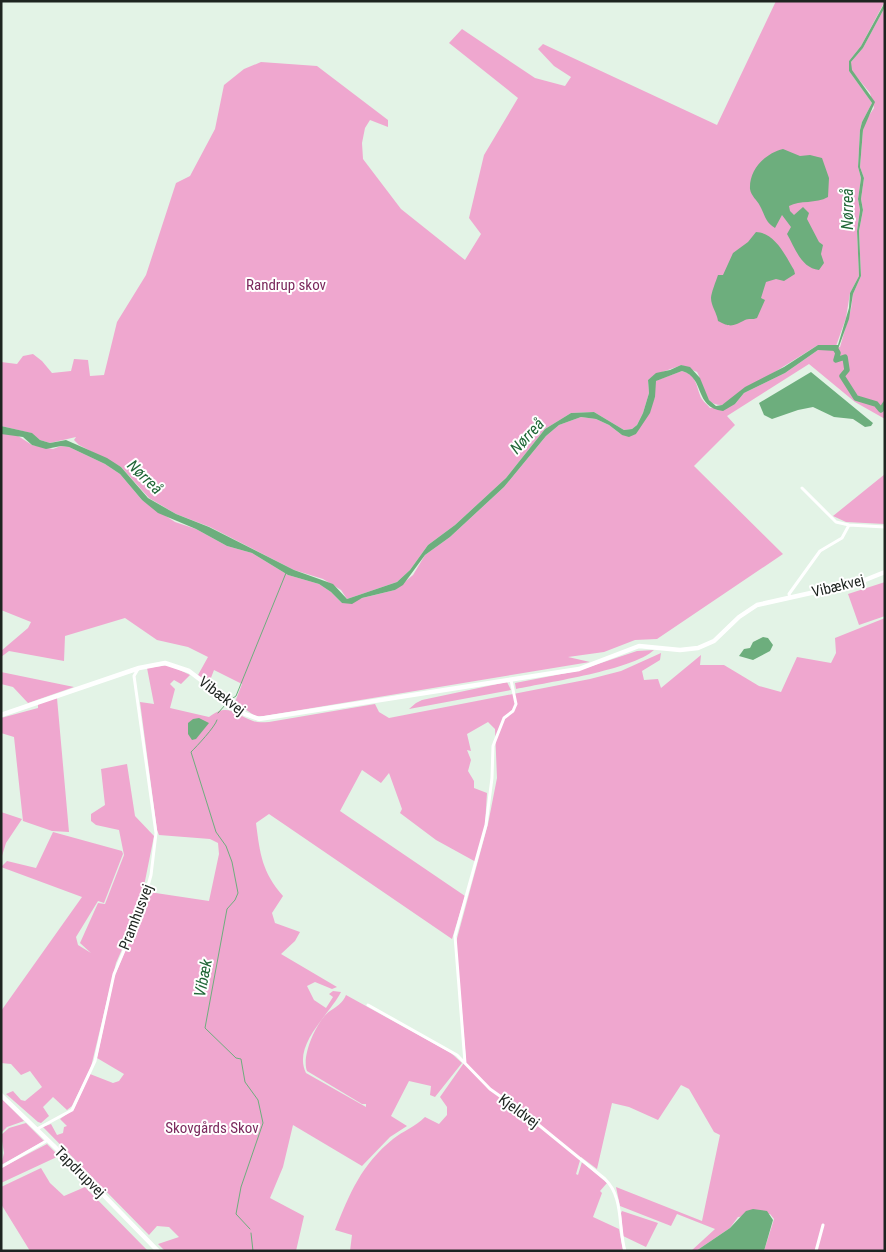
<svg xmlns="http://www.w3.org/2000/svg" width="886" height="1252" font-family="'Roboto Condensed',sans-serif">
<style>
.green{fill:#efa7cf}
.water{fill:#6dae7d}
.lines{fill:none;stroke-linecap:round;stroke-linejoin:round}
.stream{stroke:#6dae7d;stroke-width:1}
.river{stroke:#6dae7d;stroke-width:5.5}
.minor{stroke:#fff;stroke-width:3}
.tertiary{stroke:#fff;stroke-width:4.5}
.labels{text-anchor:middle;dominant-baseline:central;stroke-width:4;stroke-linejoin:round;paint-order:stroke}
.park-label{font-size:15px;fill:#7b295d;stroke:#fff}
.street-label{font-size:15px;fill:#1e2420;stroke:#fff}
.water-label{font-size:16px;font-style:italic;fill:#216738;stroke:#fff}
</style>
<rect width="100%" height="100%" fill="#e3f3e6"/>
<!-- green -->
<path class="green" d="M 776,1 L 885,1 L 861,46 L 849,61 L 849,71 L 872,103 L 862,122 L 860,130 L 858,167 L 861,178 L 858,199 L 860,210 L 857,231 L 859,276 L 850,293 L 846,318 L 836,346 L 818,345 L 722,405 C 703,406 704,384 697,372 L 681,365 C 669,371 658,371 648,380 L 649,393 L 643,413 L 637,425 L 632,429 L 624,430 L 594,412 L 571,413 L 545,429 L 506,478 L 455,525 L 428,545 L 410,570 L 397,582 L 347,599 L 341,590 L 323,579 L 294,570 L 210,527 L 176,514 L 149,498 L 121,467 L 79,445 L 74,440 L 76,437 L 50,443 L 40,440 L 31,433 L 1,426 L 1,362 L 17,364 L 23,356 L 33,354 L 42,361 L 52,373 L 71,371 L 74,359 L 88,360 L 90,376 L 104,375 L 117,322 L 146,275 L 176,183 L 190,176 L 215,129 L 224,85 L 244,69 L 261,62 L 317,66 L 388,120 L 388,127 L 370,120 L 365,128 L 362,143 L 363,159 L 401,209 L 465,260 L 481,234 L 469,218 L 484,155 L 518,98 L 449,43 L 462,29 L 535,78 L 565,86 L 571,77 L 554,66 L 538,49 L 543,44 L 717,125 Z
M 885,7 L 885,419 L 855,402 L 809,364 L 727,416 L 735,425 L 694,466 L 783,554 L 657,639 L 635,640 L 604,652 L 568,657 L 590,662 L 264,716 L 255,716 L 235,702 L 242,684 L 214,670 L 209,683 L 198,675 L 208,657 L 188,647 L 157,640 L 125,618 L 65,636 L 64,661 L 9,651 L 1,657 L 1,651 L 28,628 L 31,622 L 1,610 L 1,434 L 15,434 L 32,445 L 53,449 L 61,446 L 69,447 L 105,464 L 120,474 L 142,500 L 175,522 L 196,529 L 227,546 L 252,553 L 288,575 L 319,584 L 331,592 L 342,603 L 395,590 L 413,575 L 425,555 L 450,537 L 504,487 L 546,436 L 559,425 L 581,417 L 596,419 L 609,425 L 622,435 L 636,434 L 655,397 L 655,381 L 658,380 L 682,371 C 696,375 696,384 700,395 C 701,400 707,404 710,408 L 735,404 L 744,393 L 785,373 L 818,350 L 840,347 L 851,309 L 853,294 L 861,276 L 859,231 L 863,210 L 861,199 L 864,178 L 860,167 L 863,130 L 864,123 L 874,108 L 870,93 L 851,70 L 851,62 L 863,48 Z
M 885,474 L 885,524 L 846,522 L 833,516 Z
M 885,582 L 885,616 L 859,625 L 848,594 Z
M 885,618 L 885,1251 L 764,1251 L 774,1219 L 770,1214 L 738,1217 L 730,1228 L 696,1251 L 691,1251 L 715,1229 L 677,1214 L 671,1226 L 620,1206 L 616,1187 L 702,1221 L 720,1135 L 714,1132 L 689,1089 L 681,1085 L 658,1120 L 629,1107 L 612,1103 L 597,1169 L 581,1157 L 576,1174 L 578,1175 L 582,1162 L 607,1183 L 600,1191 L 602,1193 L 593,1217 L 619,1229 L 623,1251 L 350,1251 L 352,1235 L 335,1230 C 350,1193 361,1165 393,1139 C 403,1131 415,1127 425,1117 L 439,1124 L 447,1115 L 447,1107 L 440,1097 L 466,1060 L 456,942 L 488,824 L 497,778 L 495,729 L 488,722 L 467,734 L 471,751 L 467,750 L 471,760 L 468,771 L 474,781 L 474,788 L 487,793 L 485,825 L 476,862 L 436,840 L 400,813 L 402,809 L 389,773 L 381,783 L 362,770 L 340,811 L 465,896 L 452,939 L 269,814 L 256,823 C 260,854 262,872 283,896 L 272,913 L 275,923 L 300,932 L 295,941 L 281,954 L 337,987 L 332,989 L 315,982 L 307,986 L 314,1000 L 326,1008 L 333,997 L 329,994 L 333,991 L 341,992 C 330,1014 292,1045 306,1073 L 366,1107 L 366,1104 L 362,1104 L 307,1071 C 301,1056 317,1020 330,1011 C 336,1007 343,1003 346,995 L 451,1053 L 462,1063 L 435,1097 L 430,1095 L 431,1086 L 409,1081 L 391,1116 L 407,1126 L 390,1137 L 362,1166 L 293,1125 L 283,1167 L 270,1198 L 304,1216 L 296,1251 L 165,1251 L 158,1244 L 179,1237 L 169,1227 L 157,1226 L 149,1235 L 43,1127 L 51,1124 L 57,1135 L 63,1133 L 64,1127 L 67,1126 L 60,1119 L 74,1109 L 90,1074 L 113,1083 L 119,1081 L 124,1074 L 97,1058 L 114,978 L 149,892 L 209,901 L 219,854 L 218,843 L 210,839 L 159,835 L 157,830 L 140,702 L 154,704 L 147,668 L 169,665 L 190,675 L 181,684 L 174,680 L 170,684 L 175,689 L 170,708 L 209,717 C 229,702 235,715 253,721 C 258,723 264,722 269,722 L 375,704 L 379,712 L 389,718 L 590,679 L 621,671 L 661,653 L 660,660 L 642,671 L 644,680 L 658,679 L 661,688 L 701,655 L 700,665 L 724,665 L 759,686 L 781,692 L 797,657 L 831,663 L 836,653 L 835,638 Z
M 654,650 C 632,670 549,682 516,689 L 515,683 L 577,671 L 637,651 Z
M 1,672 L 74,687 L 28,703 L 13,687 L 1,684 Z
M 507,682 L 511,690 L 409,709 L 416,703 L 422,700 Z
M 57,698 L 69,832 L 52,831 L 23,821 L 14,737 L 1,733 L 1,718 L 38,708 L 38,704 Z
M 127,764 L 135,816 L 154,836 L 139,911 L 116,963 L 91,1067 L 72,1106 L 67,1110 L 53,1097 L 43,1107 L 49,1116 L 41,1123 L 38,1122 L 6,1094 L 13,1091 L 21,1100 L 25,1101 L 42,1087 L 30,1071 L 21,1075 L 11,1064 L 1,1063 L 1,1011 L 82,897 L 1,867 L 7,861 L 36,868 L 53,832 L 122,851 L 123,854 L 104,903 L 98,901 L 76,937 L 78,945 L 91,953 L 80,943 L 98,903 L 105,904 L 124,855 L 119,830 L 96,825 L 91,821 L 91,814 L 105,805 L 101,769 Z
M 1,812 L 22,819 L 6,843 L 1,859 Z
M 1,1098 L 24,1121 L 7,1127 L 1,1133 Z
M 26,1123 L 44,1141 L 1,1165 L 4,1153 L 1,1135 L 9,1128 Z
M 47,1144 L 59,1156 L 1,1183 L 1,1168 Z
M 41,1168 L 50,1183 L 64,1196 L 85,1187 L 148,1251 L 30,1251 L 1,1204 L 1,1187 Z
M 622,1211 L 658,1223 L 646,1247 L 623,1236 L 621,1213 Z"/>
<!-- water -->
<path class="water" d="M 885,2 L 885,7 L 863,48 L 851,62 L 852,70 L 875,102 L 863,130 L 860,167 L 864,178 L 861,199 L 863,210 L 859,231 L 861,276 L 853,294 L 849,319 L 838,349 L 836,351 L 818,350 L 785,373 L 744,393 L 735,404 L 723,411 C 693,407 706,378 682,371 L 656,381 L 655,397 L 650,413 L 636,434 L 629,437 L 622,435 L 609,425 L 596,419 L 581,417 L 559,425 L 546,436 L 504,487 L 450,537 L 425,555 L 403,585 L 395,590 L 362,598 L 352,604 L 342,603 L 331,592 L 319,584 L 288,575 L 252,553 L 227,546 L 196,529 L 158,513 L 142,500 L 120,474 L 105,464 L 69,447 L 61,446 L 46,449 L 32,445 L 23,437 L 1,434 L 1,426 L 32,433 L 40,440 L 50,443 L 66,440 L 107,458 L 121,467 L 148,498 L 176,514 L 209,527 L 294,570 L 333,584 L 347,599 L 397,582 L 410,570 L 428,545 L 455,525 L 506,478 L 545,429 L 571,413 L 594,412 L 624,430 L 632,429 L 637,425 L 643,413 L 649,393 L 648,380 L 656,373 L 670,370 L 681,365 L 690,367 L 700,378 L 709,400 L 716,406 L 722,405 L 745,387 L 784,367 L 818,345 L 838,345 L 849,308 L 850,293 L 859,276 L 857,231 L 860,210 L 858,199 L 861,178 L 858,167 L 860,130 L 862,122 L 872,103 L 849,71 L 849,61 L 861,46 Z
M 783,149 L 800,156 L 810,155 L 822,158 L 829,178 L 828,197 C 816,204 800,200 789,206 L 790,211 L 794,215 L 803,207 L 809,213 L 807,219 L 819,242 L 823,245 L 821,254 L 824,263 L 819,270 C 801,268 795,248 787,234 L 791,227 L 782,215 L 775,228 C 765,222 765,215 760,206 C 757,200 751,196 750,189 C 749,169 766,153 783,149 Z
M 756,232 C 775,233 785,255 794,270 L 795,274 L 784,281 L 776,279 L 766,282 L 761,298 L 765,300 L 757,318 C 753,320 748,318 745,320 C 733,326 731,328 718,321 C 717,313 711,306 711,298 C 711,293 716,281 718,275 L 723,275 L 733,253 L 748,242 Z
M 811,372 L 873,423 L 871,426 L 865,427 L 853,419 L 834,417 L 813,407 L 798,410 L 772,419 L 764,415 L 759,403 Z
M 763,637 L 768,638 L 773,645 L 770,651 L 753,660 L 739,656 L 744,649 L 750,648 L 753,642 Z
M 199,718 L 209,723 L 196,739 L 192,740 L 188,734 L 188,723 L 193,719 Z
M 753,1209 L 767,1211 L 773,1220 L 764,1251 L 696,1251 L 730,1228 L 746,1211 Z"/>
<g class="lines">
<!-- stream -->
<path class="stream" d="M 230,700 L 236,696 L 286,573
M 218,713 L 226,704
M 217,720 C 215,727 197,746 191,752 L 216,832 L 226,846 L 232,862 L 238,893 L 235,900 L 227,909 L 205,1028 L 236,1058 L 241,1059 L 245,1082 L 258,1100 L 263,1123 L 241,1187 L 236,1214 L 250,1229
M 251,1233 L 253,1251"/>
<!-- river -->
<path class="river" d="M 835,348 L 838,353 L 836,360 L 845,357 L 847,370 L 842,376 L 856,398 L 876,404 L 881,410 L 885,404"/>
<!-- minor -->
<path class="minor" d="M 802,488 L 836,522 L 849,525 L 885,527
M 790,597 L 789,594 L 820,551 L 842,538 L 849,525
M 368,1005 L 457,1055 L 490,1089 L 524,1113 L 605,1179 C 624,1197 618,1228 625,1251
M 465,1063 L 455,936 L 486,825 L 492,778 L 493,746 L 504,718 L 513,711 L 516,704 L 511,680
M 37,1129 L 72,1110 L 95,1061 L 114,974 L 141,911 L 151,875 L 156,833 L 134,676 L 138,669
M 1,1167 L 48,1140
M 816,1251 L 823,1225"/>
<!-- tertiary -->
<path class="tertiary" d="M 1,715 L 139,668 L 165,663 L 189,671 L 245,714 L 259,719 L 579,669 L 639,646 L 680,650 L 698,648 L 714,641 L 739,617 L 757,605 L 860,582 L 885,572
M 1,1095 L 82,1173 L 158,1251"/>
</g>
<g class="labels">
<!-- park labels -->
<g class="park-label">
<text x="286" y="285">Randrup skov</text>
<text x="212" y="1128">Skovgårds Skov</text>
</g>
<!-- street labels -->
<g class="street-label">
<text transform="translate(838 586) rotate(-14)">Vibækvej</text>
<text transform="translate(222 696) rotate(37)">Vibækvej</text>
<text transform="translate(136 917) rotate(-69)">Pramhusvej</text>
<text transform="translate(519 1111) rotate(36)">Kjeldvej</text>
<text transform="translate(80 1172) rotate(45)">Tapdrupvej</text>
</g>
<!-- water labels -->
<g class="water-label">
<text transform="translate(847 209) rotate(-90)">Nørreå</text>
<text transform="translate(527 436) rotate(-47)">Nørreå</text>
<text transform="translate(145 477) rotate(44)">Nørreå</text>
<text transform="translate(203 978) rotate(-79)">Vibæk</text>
</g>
</g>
<!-- border -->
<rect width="886" height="1252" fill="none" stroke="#1e2420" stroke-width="5"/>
</svg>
